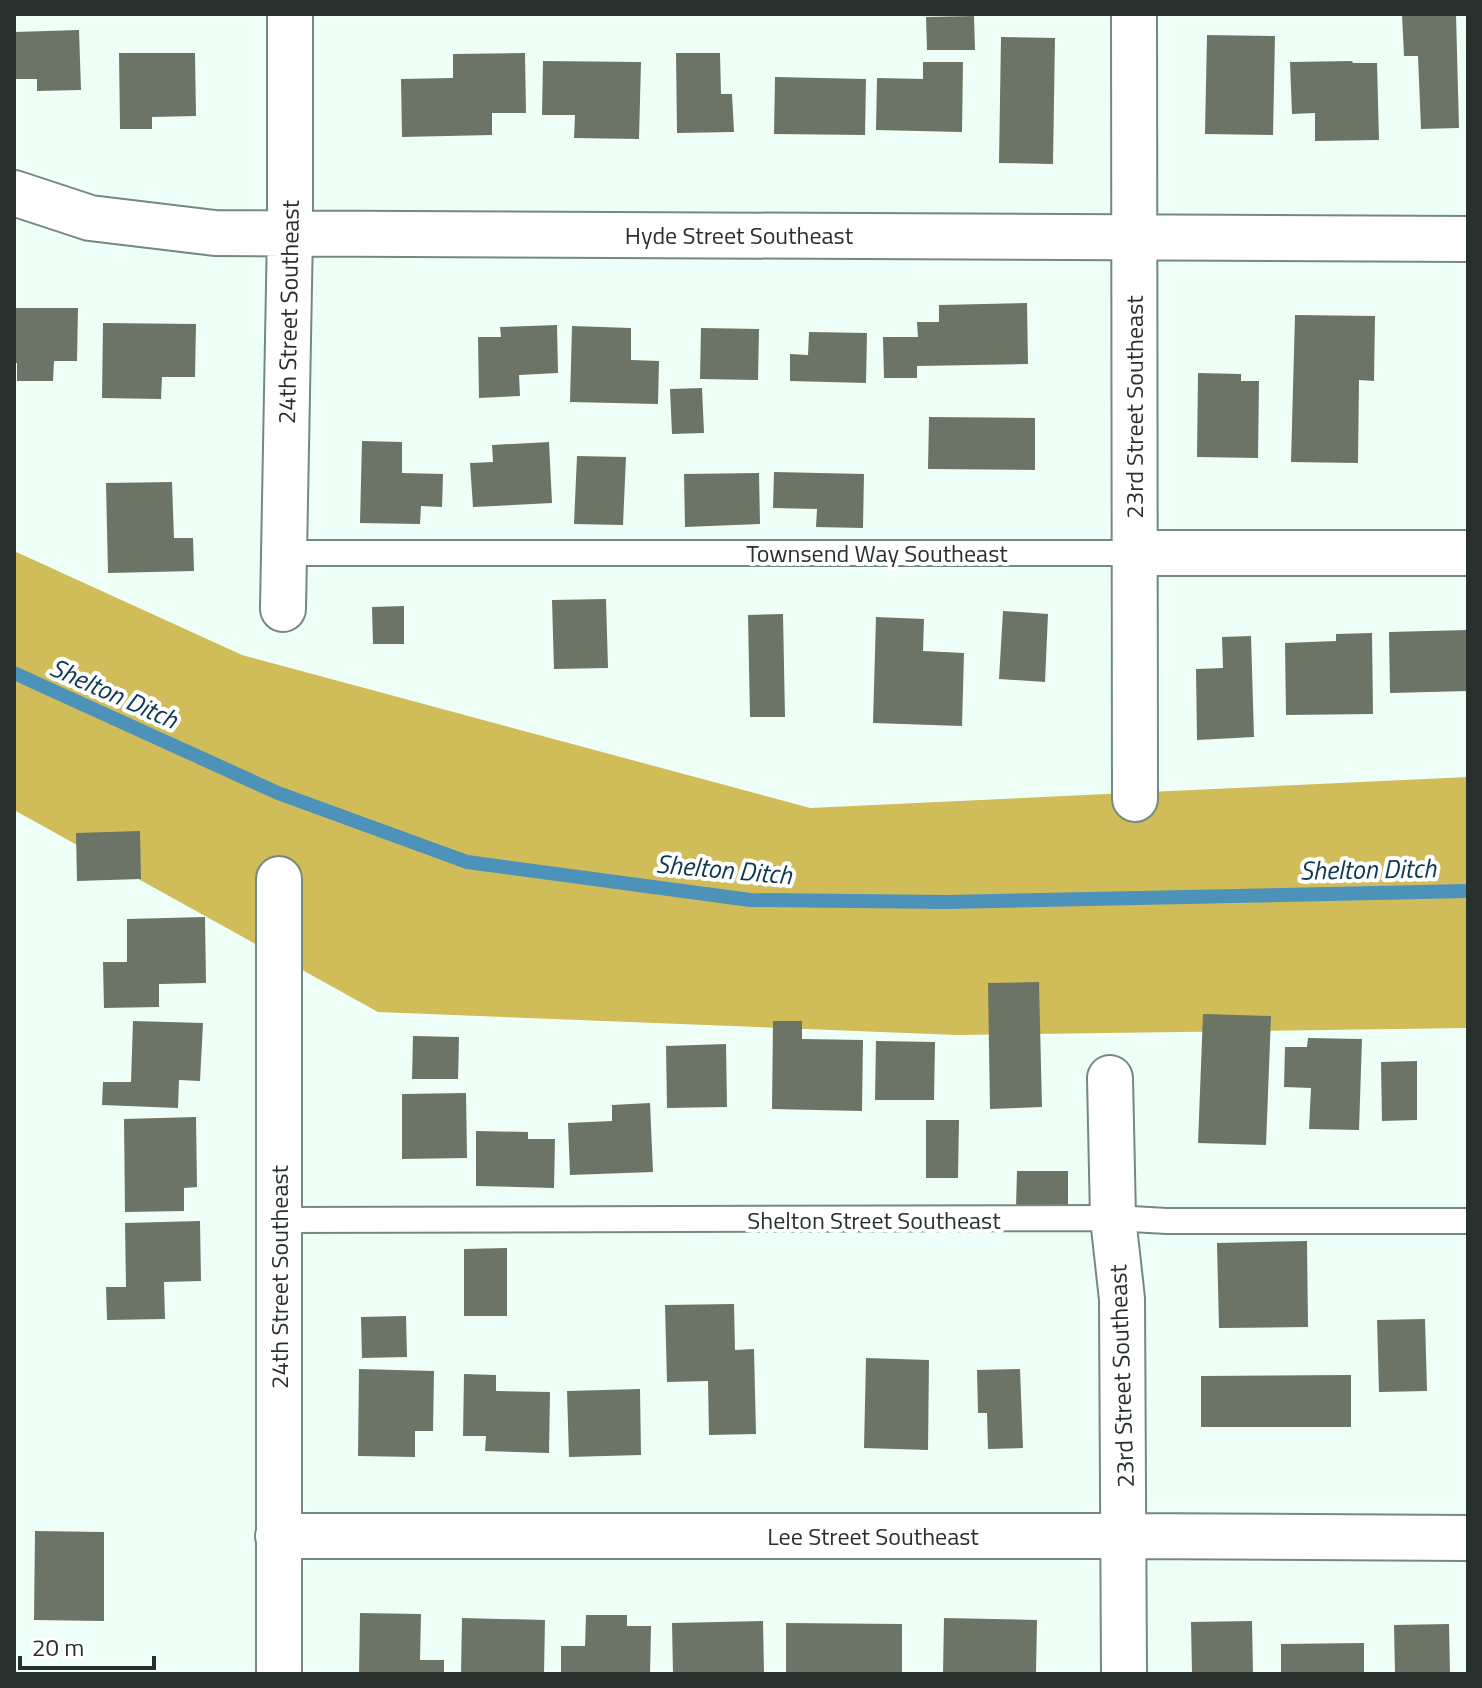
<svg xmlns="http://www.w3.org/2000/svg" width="1482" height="1688" font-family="'Titillium Web',sans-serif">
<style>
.forest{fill:#d1bc5a}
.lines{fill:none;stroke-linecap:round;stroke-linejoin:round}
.stream{stroke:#4d92b9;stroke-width:14}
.building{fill:#6c7565}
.service-casing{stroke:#758981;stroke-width:28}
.minor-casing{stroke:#758981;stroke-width:48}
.service{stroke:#fff;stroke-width:24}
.minor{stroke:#fff;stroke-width:44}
.labels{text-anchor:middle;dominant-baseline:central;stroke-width:8;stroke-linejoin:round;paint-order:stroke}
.street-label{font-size:24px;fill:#28302d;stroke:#fff}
.water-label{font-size:26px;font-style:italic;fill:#0d374e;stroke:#fff}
</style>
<rect width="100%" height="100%" fill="#edfff7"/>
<!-- forest -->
<path class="forest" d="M 14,551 L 242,655 L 810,808 L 1468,777 L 1468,1028 L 957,1035 L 378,1012 L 14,810 Z"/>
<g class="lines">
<!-- stream -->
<path class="stream" d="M 14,673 L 278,793 L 467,862 L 750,900 L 947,902 L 1468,891"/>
</g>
<!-- building -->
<path class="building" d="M 1402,14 L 1456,14 L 1459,128 L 1421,129 L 1418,56 L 1404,56 Z
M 974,16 L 975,50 L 927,50 L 926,17 Z
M 79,30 L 81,90 L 37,91 L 37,79 L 14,79 L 14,32 Z
M 1207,35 L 1275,36 L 1273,135 L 1205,134 Z
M 1001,37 L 1055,38 L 1053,164 L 999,163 Z
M 119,53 L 195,53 L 196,116 L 152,117 L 152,129 L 120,129 Z
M 525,53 L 526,113 L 492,113 L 492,135 L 402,137 L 401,79 L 453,78 L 453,54 Z
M 676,53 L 720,53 L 721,94 L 732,94 L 734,132 L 677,133 Z
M 543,61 L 641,62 L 639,139 L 574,138 L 575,115 L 542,115 Z
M 1352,61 L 1353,63 L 1377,63 L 1379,140 L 1315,141 L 1315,113 L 1292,114 L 1290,62 Z
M 923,62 L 963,62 L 962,132 L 876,130 L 877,78 L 923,79 Z
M 775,77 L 866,79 L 865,135 L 774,134 Z
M 1027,303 L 1028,364 L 917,366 L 917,378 L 884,378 L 883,337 L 918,337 L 917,322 L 939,322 L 939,305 Z
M 14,308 L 78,308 L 77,361 L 54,361 L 53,381 L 17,381 L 17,363 L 14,363 Z
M 1295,315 L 1375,316 L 1374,381 L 1359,380 L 1358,463 L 1291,462 Z
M 103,323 L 196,324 L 195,377 L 162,377 L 161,399 L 102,398 Z
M 557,325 L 558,373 L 519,375 L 520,396 L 479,398 L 478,337 L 501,337 L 500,327 Z
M 572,326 L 631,328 L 631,360 L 659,361 L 658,404 L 570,402 Z
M 701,328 L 759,329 L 758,380 L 700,379 Z
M 809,332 L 867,333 L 866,383 L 790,381 L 790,354 L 808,355 Z
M 1198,373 L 1241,374 L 1241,381 L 1259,381 L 1258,458 L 1197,457 Z
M 702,388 L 704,433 L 672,434 L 670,389 Z
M 929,417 L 1035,418 L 1035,470 L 928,469 Z
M 362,441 L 402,442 L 402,473 L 443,474 L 442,507 L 421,506 L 420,524 L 360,523 Z
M 549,442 L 552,503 L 473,507 L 470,463 L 493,462 L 492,445 Z
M 577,456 L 626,457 L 623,525 L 574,524 Z
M 774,472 L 864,474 L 863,528 L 816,527 L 817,509 L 773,508 Z
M 759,473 L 760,524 L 685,527 L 684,474 Z
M 172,482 L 174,538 L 193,538 L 194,571 L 108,573 L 106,483 Z
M 606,599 L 608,668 L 554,669 L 552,600 Z
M 404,606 L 404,644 L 373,644 L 372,607 Z
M 1003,611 L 1048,614 L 1045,682 L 999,679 Z
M 783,614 L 785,717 L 750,717 L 748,615 Z
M 876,617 L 924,619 L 923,651 L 964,653 L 962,726 L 873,723 Z
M 1468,630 L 1468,691 L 1390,693 L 1389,632 Z
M 1372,633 L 1373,714 L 1286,715 L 1285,643 L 1336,641 L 1336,634 Z
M 1251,636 L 1254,737 L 1197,740 L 1196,669 L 1223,668 L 1222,637 Z
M 140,831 L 141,879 L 77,881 L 76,833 Z
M 205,917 L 206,983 L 159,984 L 159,1007 L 104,1008 L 103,962 L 127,962 L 127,919 Z
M 1039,982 L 1042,1107 L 990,1109 L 988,983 Z
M 1203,1014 L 1271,1016 L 1266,1145 L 1198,1143 Z
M 133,1021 L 203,1023 L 200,1081 L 179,1080 L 178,1108 L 102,1105 L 103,1082 L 131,1082 Z
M 773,1021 L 802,1021 L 802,1039 L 863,1040 L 862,1111 L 772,1109 Z
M 413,1036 L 459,1037 L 458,1079 L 412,1079 Z
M 1308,1038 L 1362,1039 L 1359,1130 L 1309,1129 L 1311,1088 L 1284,1087 L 1285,1047 L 1307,1047 Z
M 876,1041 L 935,1042 L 934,1100 L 875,1100 Z
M 726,1044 L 727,1107 L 667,1108 L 666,1046 Z
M 1417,1061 L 1417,1120 L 1382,1121 L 1381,1062 Z
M 466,1093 L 467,1158 L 402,1159 L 402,1094 Z
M 650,1103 L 653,1172 L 570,1175 L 568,1123 L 612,1121 L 612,1105 Z
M 196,1117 L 197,1187 L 184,1188 L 184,1211 L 125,1212 L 124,1119 Z
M 926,1120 L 959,1120 L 958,1178 L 926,1178 Z
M 476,1131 L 528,1132 L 528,1139 L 555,1139 L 554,1188 L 476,1186 Z
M 1017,1171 L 1068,1171 L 1068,1208 L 1016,1208 Z
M 200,1221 L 201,1281 L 164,1282 L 165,1319 L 107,1320 L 106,1287 L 126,1287 L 125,1223 Z
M 1307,1241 L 1308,1327 L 1219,1328 L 1217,1243 Z
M 507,1248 L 507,1316 L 464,1316 L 464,1249 Z
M 734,1304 L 735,1350 L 754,1349 L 756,1434 L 709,1435 L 708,1381 L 667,1382 L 665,1305 Z
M 406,1316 L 407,1357 L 362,1358 L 361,1317 Z
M 1425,1319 L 1427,1391 L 1379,1392 L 1377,1320 Z
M 866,1358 L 929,1360 L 928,1450 L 864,1448 Z
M 359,1369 L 434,1371 L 433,1431 L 415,1431 L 415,1457 L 358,1456 Z
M 1020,1369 L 1023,1448 L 988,1449 L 987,1413 L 978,1413 L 977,1370 Z
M 464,1374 L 496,1375 L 496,1391 L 550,1392 L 549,1453 L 485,1451 L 486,1436 L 463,1436 Z
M 1351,1375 L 1351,1427 L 1201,1427 L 1201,1376 Z
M 640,1389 L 641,1455 L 569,1457 L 567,1391 Z
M 35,1531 L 104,1532 L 104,1621 L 34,1620 Z
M 360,1613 L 421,1614 L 420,1660 L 444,1660 L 444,1674 L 359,1674 Z
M 586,1615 L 627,1615 L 627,1626 L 651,1626 L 650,1674 L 561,1674 L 561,1646 L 585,1646 Z
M 462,1618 L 545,1620 L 544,1674 L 461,1674 Z
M 944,1618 L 1037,1620 L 1036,1674 L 943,1674 Z
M 763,1621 L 764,1674 L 673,1674 L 672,1623 Z
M 1252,1621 L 1253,1674 L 1192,1674 L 1191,1622 Z
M 786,1623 L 902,1624 L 902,1674 L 786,1674 Z
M 1449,1624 L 1450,1674 L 1395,1674 L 1394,1625 Z
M 1364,1643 L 1364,1674 L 1281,1674 L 1281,1644 Z"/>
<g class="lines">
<defs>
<path id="service" d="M 285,553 L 1135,553
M 280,1220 L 1113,1218 L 1167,1221 L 1468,1221"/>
<path id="minor" d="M 1134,14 L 1135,799
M 14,193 L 90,218 L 215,233 L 1468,239
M 1135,553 L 1468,553
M 283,609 L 290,232 L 290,14
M 1110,1078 L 1113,1218 L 1122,1299 L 1124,1674
M 278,1536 L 1125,1536 L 1468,1538
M 279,1674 L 279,879"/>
</defs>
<!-- service casing -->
<use href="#service" class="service-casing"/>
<!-- minor casing -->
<use href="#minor" class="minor-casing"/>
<!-- service -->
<use href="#service" class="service"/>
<!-- minor -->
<use href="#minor" class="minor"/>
</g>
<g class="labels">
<!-- street labels -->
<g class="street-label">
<text x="739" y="235">Hyde Street Southeast</text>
<text transform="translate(288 312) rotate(-89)">24th Street Southeast</text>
<text transform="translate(1134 407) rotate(-90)">23rd Street Southeast</text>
<text x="877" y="553">Townsend Way Southeast</text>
<text x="874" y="1220">Shelton Street Southeast</text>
<text transform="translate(279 1277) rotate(-90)">24th Street Southeast</text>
<text transform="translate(1121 1376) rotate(-92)">23rd Street Southeast</text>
<text x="873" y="1536">Lee Street Southeast</text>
</g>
<!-- water labels -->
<g class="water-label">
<text transform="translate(114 693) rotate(24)">Shelton Ditch</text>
<text transform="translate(724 869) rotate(5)">Shelton Ditch</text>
<text transform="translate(1368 869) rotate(-1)">Shelton Ditch</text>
</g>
</g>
<!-- border -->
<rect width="1482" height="1688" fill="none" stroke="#28302d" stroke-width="32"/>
<!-- scale -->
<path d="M20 1656v12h134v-12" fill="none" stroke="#28302d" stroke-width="4"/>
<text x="32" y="1656" font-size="24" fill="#28302d" stroke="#ffffff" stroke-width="6" paint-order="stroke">20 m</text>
</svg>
